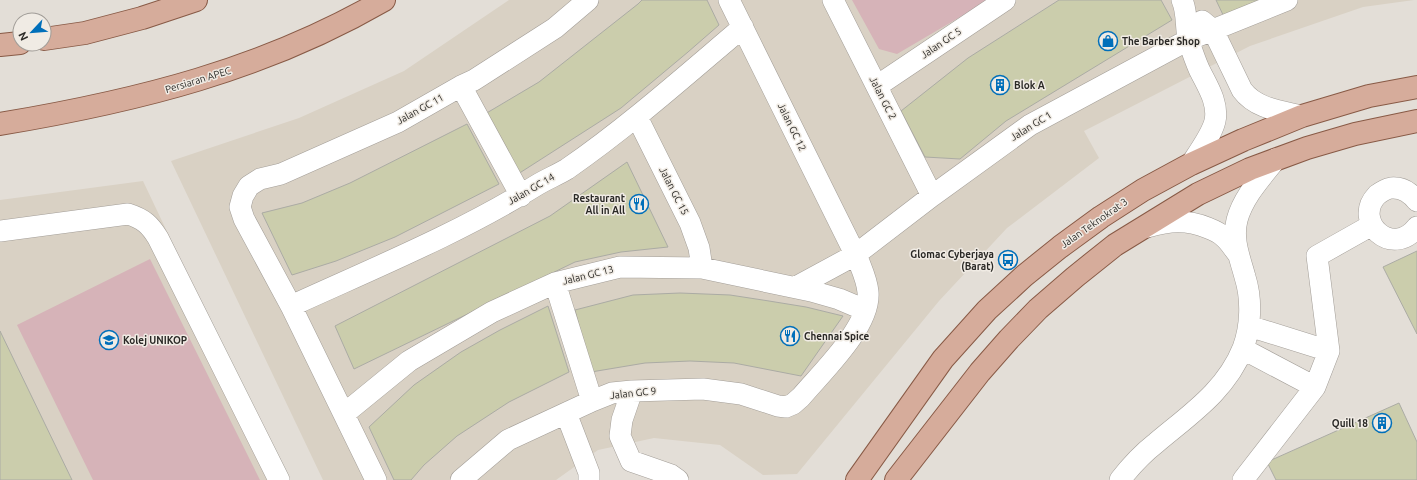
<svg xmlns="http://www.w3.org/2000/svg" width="1417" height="480" font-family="Ubuntu,sans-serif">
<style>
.built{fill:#d9d1c4}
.green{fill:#d6b3b8}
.building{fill:#cbcdac;stroke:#ababa4}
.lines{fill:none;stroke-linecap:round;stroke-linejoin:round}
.minor-casing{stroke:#a39e98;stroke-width:22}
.major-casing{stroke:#885a46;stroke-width:24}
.minor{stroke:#fff;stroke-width:21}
.major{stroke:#d6ac9b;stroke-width:22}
.labels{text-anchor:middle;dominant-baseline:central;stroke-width:3;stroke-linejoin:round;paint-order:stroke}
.poi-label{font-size:10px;font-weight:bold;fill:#2a2926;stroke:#f0ebe4;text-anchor:start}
.street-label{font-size:10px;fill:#2a2926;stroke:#f0ebe4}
</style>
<rect width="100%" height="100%" fill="#e3ded7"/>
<!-- built -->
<path class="built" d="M 509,0 L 1414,0 L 1363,7 L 1250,46 L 1084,131 L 1099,158 L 1007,228 L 939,301 L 797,474 L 763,475 L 720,445 L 654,438 L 598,450 L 556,480 L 323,480 L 171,161 L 299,118 L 404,71 Z
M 143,181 L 285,480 L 0,480 L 0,200 Z"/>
<!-- green -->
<path class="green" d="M 852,0 L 989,0 L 897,54 L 879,49 Z
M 150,259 L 260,480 L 93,480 L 17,325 Z"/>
<!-- building -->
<path class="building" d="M 642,0 L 707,0 L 719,25 L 688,52 L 621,108 L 518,174 L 485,114 L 539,82 L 638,4 Z
M 1059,0 L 1161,0 L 1172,20 L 1006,121 L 960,159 L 925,157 L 901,111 L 968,58 Z
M 1216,0 L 1270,0 L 1225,19 Z
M 467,124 L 499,184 L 395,237 L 336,261 L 292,275 L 262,213 L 302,203 L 350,183 Z
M 627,162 L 668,247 L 621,252 L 575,262 L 354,369 L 335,326 L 550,216 Z
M 1417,251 L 1417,334 L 1383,267 Z
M 680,293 L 730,295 L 769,301 L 806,307 L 843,316 L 801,376 L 734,363 L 690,361 L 645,363 L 591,372 L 575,310 L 633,295 Z
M 548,306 L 569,372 L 509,402 L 457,436 L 424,465 L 411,480 L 394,480 L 369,427 L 414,385 L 461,352 L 500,330 Z
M 0,331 L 72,480 L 0,480 Z
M 1399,403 L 1417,442 L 1417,480 L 1276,480 L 1267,462 Z"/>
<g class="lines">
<defs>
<path id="minor" d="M 833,0 L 932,196
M 1182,0 C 1188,13 1185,29 1189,42 C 1192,51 1195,60 1199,69 C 1206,84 1219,102 1215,121 C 1212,134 1199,152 1191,164
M 1202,21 L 1213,30 L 1242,90 C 1256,109 1281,111 1302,116
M 461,86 L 521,196
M 877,86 L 1005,0
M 637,117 L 690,223 L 699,248 L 702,268
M 1417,201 C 1410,192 1402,187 1391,188 C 1385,189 1381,192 1377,195 C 1352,221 1392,259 1417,227
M 1147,227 C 1170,221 1185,219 1208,228 C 1213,230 1220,233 1224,237 C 1229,241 1233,248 1238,254
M 0,231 L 128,214 C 144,219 150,225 158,238 L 279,480
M 555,283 L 592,401
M 796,287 L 855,255 L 932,196 L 1030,125 L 1188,40 L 1287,0
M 291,306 C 374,268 460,233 537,185 C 547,179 557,175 567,169 C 629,126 685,76 743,27
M 1249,326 L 1329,351
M 1243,349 L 1315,387
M 632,391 L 622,420 L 620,436 L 631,461 L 671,475 L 678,480
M 566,413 L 589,473 L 589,480
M 344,414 L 409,361 L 492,312 L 555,283 L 620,267 L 702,268 L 811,291 L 839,299 L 865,310
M 376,480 L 291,306 L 244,219 L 240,207 L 243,196 L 249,186 L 260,179 L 281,174 L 398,122 L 461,86 L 474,80 L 555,28 L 588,0
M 461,480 L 508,440 L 592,401 L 612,393 L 632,391 L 703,389 L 741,394 L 778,406 L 786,407 L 793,404 L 801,397 C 822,372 871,326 868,292 C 867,281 863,272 859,262 L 729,0
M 1120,480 C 1130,467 1142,454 1156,443 C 1189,415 1226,391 1243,348 C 1251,327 1252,299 1245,277 C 1240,258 1232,240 1237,220 C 1243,197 1261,178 1276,159
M 1243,480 L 1315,387 L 1329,351 L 1317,256 L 1372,225"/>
<path id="major" d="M 44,39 L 85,33 L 142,18 L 196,0
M 0,45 L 20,43
M 0,124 C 137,101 263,70 384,0
M 857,480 L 943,359 L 987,310 L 1024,276 L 1060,247 L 1101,217 L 1143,190 L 1191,164 L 1243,140 L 1302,116 L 1369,96 L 1417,87
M 896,480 L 980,372 L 1009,339 L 1038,309 L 1075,277 L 1115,245 L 1198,194 L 1250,169 L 1307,148 L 1355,134 L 1417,121"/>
</defs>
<!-- minor casing -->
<use href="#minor" class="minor-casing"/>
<!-- major casing -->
<use href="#major" class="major-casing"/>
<!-- minor -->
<use href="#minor" class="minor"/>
<!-- major -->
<use href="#major" class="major"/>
</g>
<!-- icons -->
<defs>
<symbol id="shop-ring" viewBox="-11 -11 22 22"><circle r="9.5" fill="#f0ebe4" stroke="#006fba" stroke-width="1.5"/><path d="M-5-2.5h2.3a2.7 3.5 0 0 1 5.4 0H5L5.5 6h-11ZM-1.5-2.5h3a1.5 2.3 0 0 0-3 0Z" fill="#006fba"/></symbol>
<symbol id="building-ring" viewBox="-11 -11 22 22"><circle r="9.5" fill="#f0ebe4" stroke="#006fba" stroke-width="1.5"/><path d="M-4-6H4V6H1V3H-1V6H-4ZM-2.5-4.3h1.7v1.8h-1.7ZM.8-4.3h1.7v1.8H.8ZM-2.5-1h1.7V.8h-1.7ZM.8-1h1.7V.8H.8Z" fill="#006fba"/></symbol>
<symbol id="restaurant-ring" viewBox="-11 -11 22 22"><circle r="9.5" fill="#f0ebe4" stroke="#006fba" stroke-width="1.5"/><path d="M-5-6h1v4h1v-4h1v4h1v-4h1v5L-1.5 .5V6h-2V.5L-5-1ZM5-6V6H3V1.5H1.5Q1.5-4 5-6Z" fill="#006fba"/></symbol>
<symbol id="bus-ring" viewBox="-11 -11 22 22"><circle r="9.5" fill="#f0ebe4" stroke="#006fba" stroke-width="1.5"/><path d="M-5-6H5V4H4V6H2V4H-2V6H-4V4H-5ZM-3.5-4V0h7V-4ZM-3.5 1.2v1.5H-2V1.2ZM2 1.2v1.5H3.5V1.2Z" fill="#006fba"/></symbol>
<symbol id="university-ring" viewBox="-11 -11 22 22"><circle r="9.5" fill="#f0ebe4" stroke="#006fba" stroke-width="1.5"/><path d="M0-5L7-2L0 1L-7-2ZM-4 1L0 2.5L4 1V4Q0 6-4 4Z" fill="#006fba"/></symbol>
</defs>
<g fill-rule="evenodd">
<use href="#shop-ring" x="1097" y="30" width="22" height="22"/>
<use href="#building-ring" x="989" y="74" width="22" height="22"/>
<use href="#restaurant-ring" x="628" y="193" width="22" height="22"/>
<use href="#bus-ring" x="997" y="249" width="22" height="22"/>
<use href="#restaurant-ring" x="779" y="325" width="22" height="22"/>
<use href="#university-ring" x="98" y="329" width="22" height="22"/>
<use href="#building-ring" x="1371" y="412" width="22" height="22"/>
</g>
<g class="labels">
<!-- poi labels -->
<g class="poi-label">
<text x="1122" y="41">The Barber Shop</text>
<text x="1014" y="85">Blok A</text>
<text x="625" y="198" text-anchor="end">Restaurant<tspan x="625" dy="12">All in All</tspan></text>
<text x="994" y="254" text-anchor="end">Glomac Cyberjaya<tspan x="994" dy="12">(Barat)</tspan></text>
<text x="804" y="336">Chennai Spice</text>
<text x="123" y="340">Kolej UNIKOP</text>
<text x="1368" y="423" text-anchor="end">Quill 18</text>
</g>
<!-- street labels -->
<g class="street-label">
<text transform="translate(941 43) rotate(-34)">Jalan GC 5</text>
<text transform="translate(198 80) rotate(-17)">Persiaran APEC</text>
<text transform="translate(883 98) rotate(63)">Jalan GC 2</text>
<text transform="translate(420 109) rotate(-29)">Jalan GC 11</text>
<text transform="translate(1031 126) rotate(-32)">Jalan GC 1</text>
<text transform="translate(792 127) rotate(64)">Jalan GC 12</text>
<text transform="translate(531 189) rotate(-30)">Jalan GC 14</text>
<text transform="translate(674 191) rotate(63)">Jalan GC 15</text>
<text transform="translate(1094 223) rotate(-35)">Jalan Teknokrat 3</text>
<text transform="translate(588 275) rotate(-14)">Jalan GC 13</text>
<text transform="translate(633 393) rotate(-6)">Jalan GC 9</text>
</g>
</g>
<!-- north arrow -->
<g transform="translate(32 32) rotate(244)"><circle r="19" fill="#f0ebe4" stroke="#a19d98"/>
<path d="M0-3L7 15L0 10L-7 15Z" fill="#006fba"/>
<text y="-6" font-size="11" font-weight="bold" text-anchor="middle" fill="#2a2926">N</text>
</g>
</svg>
